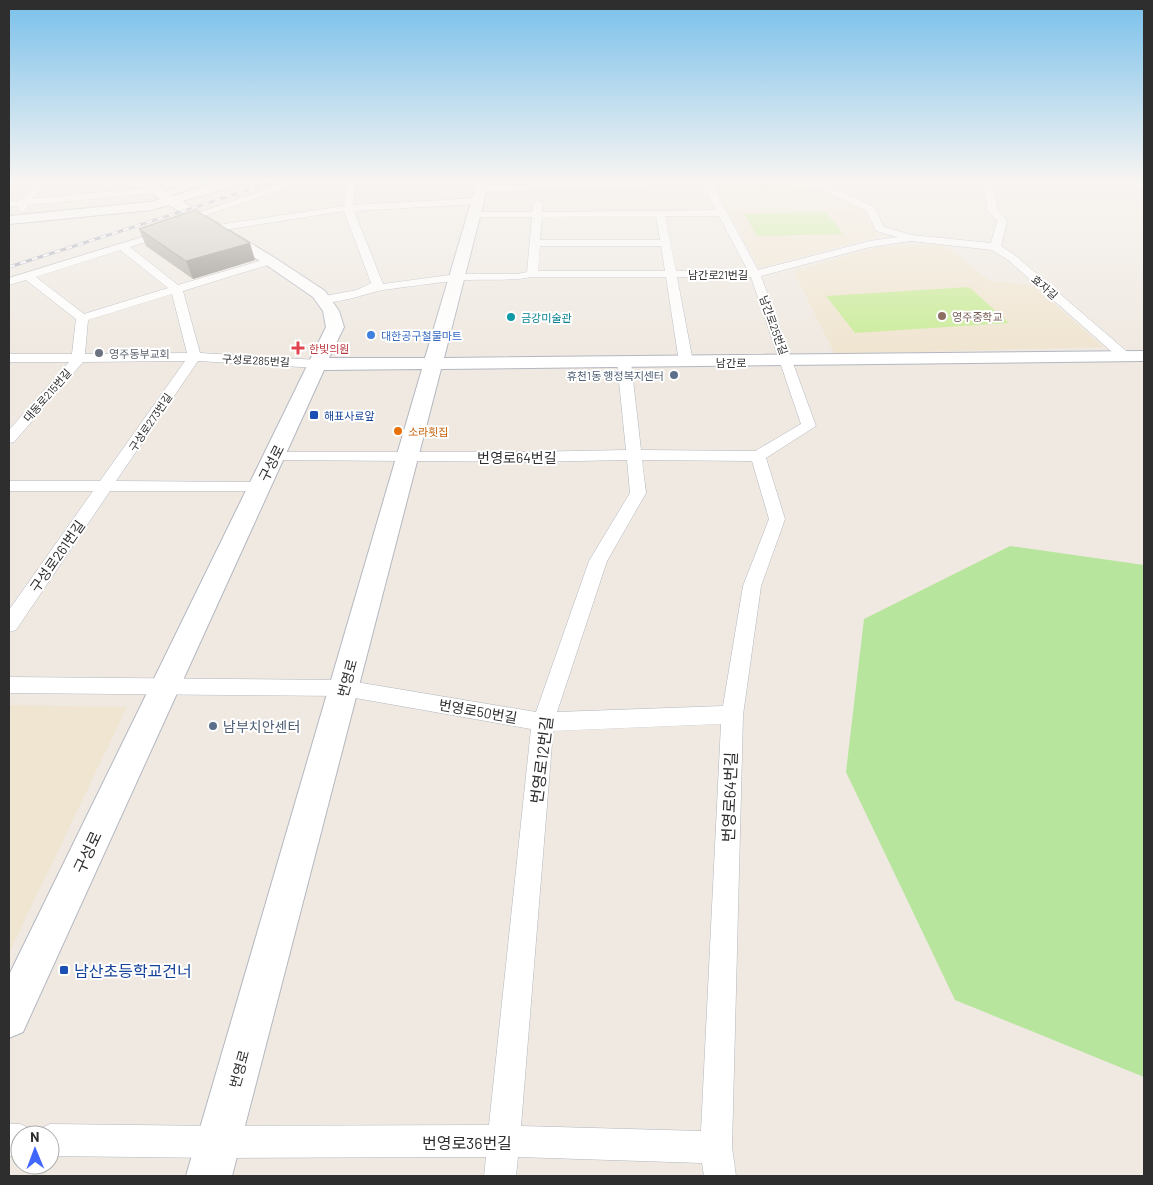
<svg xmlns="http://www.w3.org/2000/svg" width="1153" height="1185" font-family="Barlow,'Noto Sans KR',sans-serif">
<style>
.education{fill:#f0e5d1}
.green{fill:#b7e59d}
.pitch{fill:#caec99}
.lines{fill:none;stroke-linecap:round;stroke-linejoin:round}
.street-casing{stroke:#b4b7c1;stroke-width:1}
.secondary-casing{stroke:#b4b7c1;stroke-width:2}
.street{fill:#fff;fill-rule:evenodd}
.secondary{fill:#fff;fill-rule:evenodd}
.rail-casing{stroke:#a3a6b8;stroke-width:3}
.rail{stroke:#fff;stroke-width:2;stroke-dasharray:6;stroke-linecap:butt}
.wall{fill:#afaba4}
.shaded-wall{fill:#8e8b86}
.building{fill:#cbc7bf;stroke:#8e8b86}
.education-dot{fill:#8d6e63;stroke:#fff;stroke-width:2}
.culture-dot{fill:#0f9aa8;stroke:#fff;stroke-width:2}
.shop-dot{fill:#3f7fe0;stroke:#fff;stroke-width:2}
.health-dot{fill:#e0444e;stroke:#fff;stroke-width:2}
.worship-dot{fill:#6b7280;stroke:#fff;stroke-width:2}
.service-dot{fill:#5c6f8a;stroke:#fff;stroke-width:2}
.transit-dot{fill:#1a4fb4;stroke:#fff;stroke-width:2}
.food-dot{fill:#e8710a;stroke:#fff;stroke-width:2}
.labels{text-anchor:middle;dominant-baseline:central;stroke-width:4;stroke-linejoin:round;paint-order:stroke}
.far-street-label{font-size:11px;fill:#2e2e2e;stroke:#fff}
.far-education-label{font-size:11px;fill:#785e54;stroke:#fff;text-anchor:start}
.far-culture-label{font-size:11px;fill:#0d838f;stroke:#fff;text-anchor:start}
.far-shop-label{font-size:11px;fill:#366cbe;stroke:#fff;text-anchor:start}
.far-health-label{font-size:11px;fill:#be3a42;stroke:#fff;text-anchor:start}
.far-worship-label{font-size:11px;fill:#5b616d;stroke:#fff;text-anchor:start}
.far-service-label{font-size:11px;fill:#4e5e75;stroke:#fff;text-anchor:end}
.far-transit-label{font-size:11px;fill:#164399;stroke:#fff;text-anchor:start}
.far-food-label{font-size:11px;fill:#c56008;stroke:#fff;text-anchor:start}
.street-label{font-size:14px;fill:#2e2e2e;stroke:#fff}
.service-label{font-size:14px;fill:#4e5e75;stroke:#fff;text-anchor:start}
.near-street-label{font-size:16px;fill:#2e2e2e;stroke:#fff}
.near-transit-label{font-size:16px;fill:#164399;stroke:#fff;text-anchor:start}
</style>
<rect width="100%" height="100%" fill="#efe9e1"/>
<!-- education -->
<path class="education" d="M 779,184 L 817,189 L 864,210 L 878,236 L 759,268 L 715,186 Z
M 943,245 L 990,281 L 1033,285 L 1103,347 L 835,354 L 793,271 L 879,247 Z
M 9,705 L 127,707 L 9,953 Z"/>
<!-- green -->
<path class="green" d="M 1010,546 L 1144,565 L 1144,1077 L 955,1000 L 846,772 L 864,619 Z"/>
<!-- pitch -->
<path class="pitch" d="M 826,212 L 843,234 L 757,236 L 744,214 Z
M 969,287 L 1009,323 L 855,333 L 826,296 Z"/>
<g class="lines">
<defs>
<path id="street" d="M 36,182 L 45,183 L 32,199 L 155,187 L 160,190 L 155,193 L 28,205 L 25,211 L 22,212 L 17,209 L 18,206 L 9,207 L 9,201 L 22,200 Z
M 193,182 L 208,182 L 162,198 L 157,195 Z
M 288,182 L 303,182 L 200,217 L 194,217 L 192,215 Z
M 347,182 L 356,182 L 353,205 L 477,198 L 482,201 L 477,204 L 354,211 L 383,284 L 457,274 L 517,274 L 527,272 L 532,217 L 471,217 L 471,213 L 474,212 L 532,212 L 533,203 L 538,200 L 543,203 L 542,212 L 716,210 L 703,185 L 478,191 L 478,187 L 481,186 L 613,182 L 727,182 L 712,185 L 758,270 L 870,241 L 897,237 L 876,231 L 867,211 L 820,189 L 789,182 L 812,182 L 825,185 L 874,207 L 884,227 L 912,235 L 991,243 L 997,221 L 987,210 L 986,196 L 979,182 L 988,182 L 996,196 L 997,209 L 1007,221 L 1001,246 L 1016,256 L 1132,356 L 1125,360 L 1120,359 L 1008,260 L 992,250 L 911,241 L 870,247 L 761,276 L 816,426 L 766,458 L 785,519 L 761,586 L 743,715 L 732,1147 L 736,1176 L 704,1176 L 702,1163 L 518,1157 L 516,1176 L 484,1176 L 486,1157 L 219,1158 L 50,1156 L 50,1135 L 36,1135 L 39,1129 L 50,1124 L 219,1126 L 489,1125 L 531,729 L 344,696 L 9,693 L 9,677 L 344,680 L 536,712 L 589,561 L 630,493 L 627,460 L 526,462 L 275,460 L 270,458 L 267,455 L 270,452 L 526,452 L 626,450 L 617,362 L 624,358 L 631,362 L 641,450 L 755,451 L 801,424 L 751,277 L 677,277 L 693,362 L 686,366 L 679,362 L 666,277 L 532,277 C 507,282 481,278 456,281 C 431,283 407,287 383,290 C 370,292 326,309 317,299 L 319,297 L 357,290 L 371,283 L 344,211 L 218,231 L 213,228 L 218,225 L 344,206 ZM 656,216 L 660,240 L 540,240 L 542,217 ZM 665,216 L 719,216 L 748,271 L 676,271 ZM 540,246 L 661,246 L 665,271 L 538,271 ZM 642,460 L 752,461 L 769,519 L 743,586 L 723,706 L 557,712 L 607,561 L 646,493 ZM 721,724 L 701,1131 L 521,1126 L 553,731 Z
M 1130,182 L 1144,184 L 1144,190 Z
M 168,229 L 172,230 L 172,234 L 130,247 L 178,285 L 266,259 L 270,258 L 275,261 L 274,263 L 183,291 L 200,353 L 318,360 L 325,364 L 318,368 L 198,361 L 116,481 L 258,482 L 264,483 L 266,487 L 264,491 L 110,491 L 16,630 L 9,632 L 9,610 L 93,491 L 9,491 L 9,481 L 100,481 L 185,361 L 83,362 L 14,442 L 9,443 L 9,430 L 69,362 L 9,362 L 9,354 L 72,354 L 76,319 L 26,280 L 9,285 L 9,278 ZM 120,250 L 168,288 L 84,314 L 36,277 ZM 172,294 L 187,353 L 85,354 L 88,320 Z
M 9,1124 L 20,1124 L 31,1129 L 34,1135 L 20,1135 L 20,1156 L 9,1156 Z"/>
<path id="secondary" d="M 135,182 L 151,182 L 173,196 L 220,182 L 242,182 L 240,185 L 182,201 L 275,258 L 325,291 L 339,311 L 344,327 L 329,358 L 425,358 L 475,189 L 469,182 L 482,182 L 487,189 L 444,358 L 1144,351 L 1144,361 L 441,369 L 232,1176 L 186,1176 L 422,369 L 324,370 L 23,1032 L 9,1038 L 9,975 L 326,327 L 323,311 L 313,297 L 265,264 L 169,205 L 151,210 L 9,224 L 9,216 L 150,202 L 160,199 Z"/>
</defs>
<!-- street casing -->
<use href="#street" class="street-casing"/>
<!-- secondary casing -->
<use href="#secondary" class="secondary-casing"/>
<!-- street -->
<use href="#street" class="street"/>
<!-- secondary -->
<use href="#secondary" class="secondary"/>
<defs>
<path id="rail" d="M 9,267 L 273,182"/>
</defs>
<!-- rail casing -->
<use href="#rail" class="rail-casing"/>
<!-- rail -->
<use href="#rail" class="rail"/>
</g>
<!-- wall -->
<path class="wall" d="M 139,229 L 255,260 L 193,279 L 146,246 Z"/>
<!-- shaded-wall -->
<path class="shaded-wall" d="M 250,243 L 255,260 L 193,279 L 186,261 Z"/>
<!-- building -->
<path class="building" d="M 195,210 L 250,243 L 186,261 L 139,229 Z"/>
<!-- sky -->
<linearGradient id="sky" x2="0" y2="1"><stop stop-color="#79c0eb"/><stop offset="0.52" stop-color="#f8f5f2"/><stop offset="1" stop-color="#f8f5f2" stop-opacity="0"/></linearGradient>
<rect width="1153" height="348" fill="url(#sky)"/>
<!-- markers -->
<circle class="education-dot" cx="942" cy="316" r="5"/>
<circle class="culture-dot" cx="511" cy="317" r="5"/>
<circle class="shop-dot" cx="371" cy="335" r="5"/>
<path class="health-dot" d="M295.5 340.5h5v5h5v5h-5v5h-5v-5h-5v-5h5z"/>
<circle class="worship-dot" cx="99" cy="353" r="5"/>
<g class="service-dot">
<circle cx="674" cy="375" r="5"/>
<circle cx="213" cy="726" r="5"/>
</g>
<g class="transit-dot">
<rect x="309" y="410" width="10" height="10" rx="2.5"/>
<rect x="59" y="965" width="10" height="10" rx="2.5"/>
</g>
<circle class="food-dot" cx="398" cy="431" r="5"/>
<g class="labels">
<!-- far-street labels -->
<g class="far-street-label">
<text x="718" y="274">남간로21번길</text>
<text transform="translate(1045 287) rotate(41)">효자길</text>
<text transform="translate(774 325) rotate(70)">남간로25번길</text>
<text transform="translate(256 360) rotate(3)">구성로285번길</text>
<text x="731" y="362">남간로</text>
<text transform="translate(47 395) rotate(-49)">대동로215번길</text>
<text transform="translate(150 422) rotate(-56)">구성로273번길</text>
</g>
<!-- far-education labels -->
<g class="far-education-label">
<text x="952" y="316">영주중학교</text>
</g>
<!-- far-culture labels -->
<g class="far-culture-label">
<text x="521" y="317">금강미술관</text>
</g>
<!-- far-shop labels -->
<g class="far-shop-label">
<text x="381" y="335">대한공구철물마트</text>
</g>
<!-- far-health labels -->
<g class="far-health-label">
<text x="309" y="348">한빛의원</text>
</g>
<!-- far-worship labels -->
<g class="far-worship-label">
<text x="109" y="353">영주동부교회</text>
</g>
<!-- far-service labels -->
<g class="far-service-label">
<text x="664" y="375">휴천1동 행정복지센터</text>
</g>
<!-- far-transit labels -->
<g class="far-transit-label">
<text x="324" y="415">해표사료앞</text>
</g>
<!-- far-food labels -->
<g class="far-food-label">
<text x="408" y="431">소라횟집</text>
</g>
<!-- street labels -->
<g class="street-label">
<text x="517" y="457">번영로64번길</text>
<text transform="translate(271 463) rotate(-63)">구성로</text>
<text transform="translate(57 556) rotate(-55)">구성로261번길</text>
<text transform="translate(347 678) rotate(-75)">번영로</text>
<text transform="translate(478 711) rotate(10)">번영로50번길</text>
<text transform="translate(239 1069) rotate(-75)">번영로</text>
</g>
<!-- service labels -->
<g class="service-label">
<text x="223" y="726">남부치안센터</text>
</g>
<!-- near-street labels -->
<g class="near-street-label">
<text transform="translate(541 760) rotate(-83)">번영로12번길</text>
<text transform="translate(729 797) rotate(-88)">번영로64번길</text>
<text transform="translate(87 852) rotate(-65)">구성로</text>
<text x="467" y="1142">번영로36번길</text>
</g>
<!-- near-transit labels -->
<g class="near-transit-label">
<text x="74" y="970">남산초등학교건너</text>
</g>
</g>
<!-- border -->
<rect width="1153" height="1185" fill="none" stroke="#2e2e2e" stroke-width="20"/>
<!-- north arrow -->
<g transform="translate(35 1150) rotate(359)"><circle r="24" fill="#ffffff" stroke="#ababab"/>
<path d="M0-4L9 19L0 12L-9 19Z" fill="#4166fb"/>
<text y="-8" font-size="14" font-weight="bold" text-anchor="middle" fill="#2e2e2e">N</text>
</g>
</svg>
